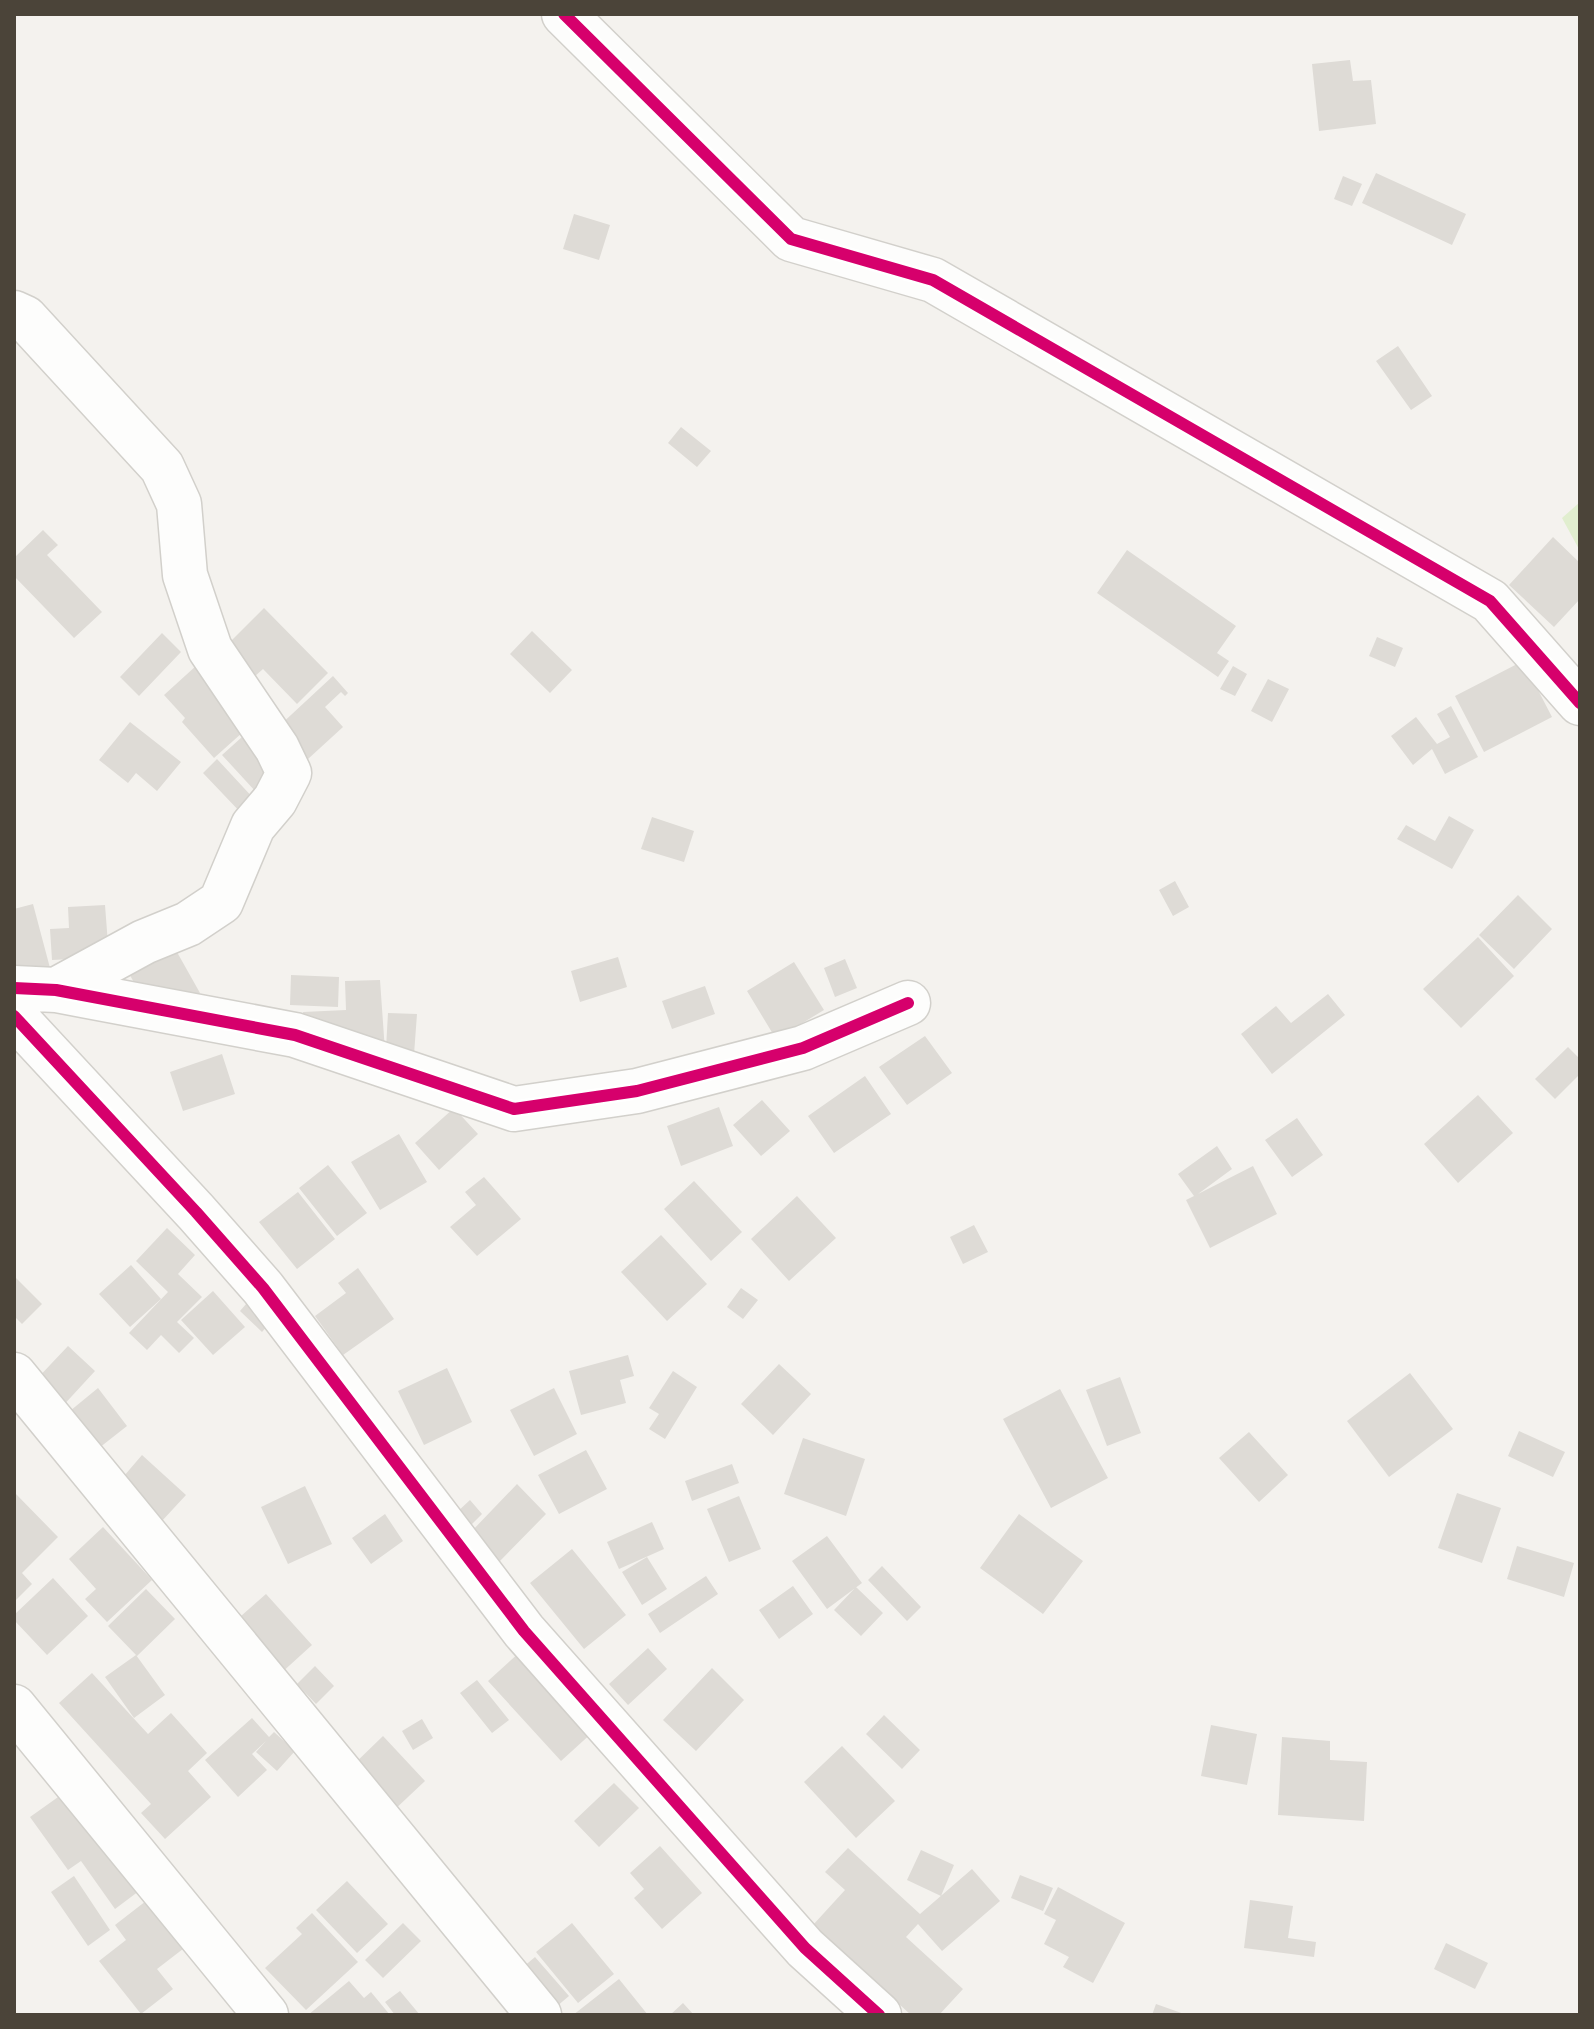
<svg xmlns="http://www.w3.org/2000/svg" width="1594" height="2029" font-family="Raleway,sans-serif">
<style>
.green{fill:#e1eecf}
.building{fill:#dedbd6}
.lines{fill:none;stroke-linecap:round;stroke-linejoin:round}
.minor-casing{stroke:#d2d0cb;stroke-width:47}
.minor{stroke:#fdfdfc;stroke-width:44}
.cycleway-casing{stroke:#fff;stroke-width:17}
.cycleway{stroke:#d6006c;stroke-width:12}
</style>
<rect width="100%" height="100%" fill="#f4f2ee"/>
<!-- green -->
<path class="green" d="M 1580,502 L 1580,551 L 1562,518 Z"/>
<!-- building -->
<path class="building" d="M 1350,60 L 1353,81 L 1371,80 L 1376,124 L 1319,131 L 1312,64 Z
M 1376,173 L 1466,214 L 1452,245 L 1362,203 Z
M 1343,176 L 1362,184 L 1352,206 L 1334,199 Z
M 574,214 L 610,225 L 599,260 L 563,249 Z
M 1398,346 L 1432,396 L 1411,410 L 1376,361 Z
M 681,427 L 711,451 L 697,467 L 668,443 Z
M 43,530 L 58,545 L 47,555 L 102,612 L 74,638 L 14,576 L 14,558 Z
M 1553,537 L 1580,563 L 1580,599 L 1554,627 L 1509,585 Z
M 1127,550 L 1236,626 L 1217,653 L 1229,661 L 1218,677 L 1097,593 Z
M 264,608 L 328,673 L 297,704 L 263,669 L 253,678 L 224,648 Z
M 532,631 L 572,670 L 550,693 L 510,654 Z
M 162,633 L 181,652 L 139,696 L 120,677 Z
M 1377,637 L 1403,648 L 1395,667 L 1369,656 Z
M 1523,661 L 1552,717 L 1484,752 L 1455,696 Z
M 197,665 L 252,724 L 214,758 L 182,722 L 185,718 L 164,695 Z
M 1233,666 L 1247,674 L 1235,696 L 1220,689 Z
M 333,676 L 348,693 L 345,696 L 341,692 L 325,707 L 343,727 L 308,759 L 278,727 Z
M 1268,679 L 1289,689 L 1272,722 L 1251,711 Z
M 1451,706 L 1478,757 L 1445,774 L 1432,749 L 1413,765 L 1391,736 L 1416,717 L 1437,744 L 1450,737 L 1437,714 Z
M 130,722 L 181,762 L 157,791 L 136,773 L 128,783 L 99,760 Z
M 242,737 L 276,775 L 257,793 L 222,755 Z
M 217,759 L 257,802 L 243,815 L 203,773 Z
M 1449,816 L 1474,830 L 1452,869 L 1397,839 L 1406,825 L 1435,841 Z
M 652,817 L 694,831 L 684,862 L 641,849 Z
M 1175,881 L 1189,907 L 1173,916 L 1159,890 Z
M 1518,895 L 1552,929 L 1514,969 L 1479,935 Z
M 33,904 L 50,968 L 14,977 L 14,909 Z
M 105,905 L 109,957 L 52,960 L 50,929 L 69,928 L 68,907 Z
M 1478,937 L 1514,976 L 1461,1028 L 1423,989 Z
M 173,945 L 200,993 L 154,1018 L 127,970 Z
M 618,957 L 627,987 L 580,1002 L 571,971 Z
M 845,959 L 857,988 L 835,997 L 824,968 Z
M 794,962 L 824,1010 L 776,1039 L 747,991 Z
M 291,975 L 339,977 L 338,1007 L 290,1005 Z
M 380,980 L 385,1051 L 306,1055 L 303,1012 L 346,1010 L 345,981 Z
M 705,986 L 715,1014 L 672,1029 L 662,1001 Z
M 1328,994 L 1345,1015 L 1272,1074 L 1241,1034 L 1276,1006 L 1291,1023 Z
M 388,1013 L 417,1014 L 413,1068 L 385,1066 Z
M 925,1036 L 952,1073 L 907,1105 L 879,1067 Z
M 1568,1047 L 1580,1059 L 1580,1074 L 1555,1099 L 1535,1079 Z
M 222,1054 L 235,1094 L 183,1111 L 170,1072 Z
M 865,1076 L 891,1114 L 834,1153 L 808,1116 Z
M 1478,1095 L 1513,1133 L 1458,1183 L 1424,1144 Z
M 762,1100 L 790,1131 L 761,1156 L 733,1125 Z
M 719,1107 L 733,1146 L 681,1166 L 667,1126 Z
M 454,1108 L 478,1134 L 439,1170 L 415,1143 Z
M 1297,1118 L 1323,1155 L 1292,1177 L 1265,1140 Z
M 399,1134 L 427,1182 L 380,1210 L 351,1162 Z
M 1217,1146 L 1232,1169 L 1198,1194 L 1253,1166 L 1277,1214 L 1210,1248 L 1186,1200 L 1194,1196 L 1178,1174 Z
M 328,1165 L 367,1213 L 337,1236 L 299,1188 Z
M 484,1177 L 521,1219 L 477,1256 L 450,1227 L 476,1205 L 465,1192 Z
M 694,1181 L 742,1232 L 711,1261 L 664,1209 Z
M 298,1192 L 335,1239 L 297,1269 L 259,1222 Z
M 797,1196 L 836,1238 L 789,1281 L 751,1239 Z
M 974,1225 L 988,1252 L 963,1264 L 950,1237 Z
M 167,1228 L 195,1255 L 178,1274 L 202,1297 L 177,1322 L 194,1338 L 179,1353 L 161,1335 L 147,1350 L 129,1333 L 168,1292 L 136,1261 Z
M 661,1235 L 707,1284 L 667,1321 L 621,1272 Z
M 131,1265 L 161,1299 L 130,1327 L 99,1294 Z
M 358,1268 L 394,1319 L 343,1355 L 315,1316 L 346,1293 L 338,1283 Z
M 16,1278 L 42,1304 L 22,1324 L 14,1316 Z
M 741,1288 L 758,1300 L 743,1319 L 727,1307 Z
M 213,1291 L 245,1327 L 213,1355 L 181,1320 Z
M 253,1296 L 276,1316 L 262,1332 L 240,1311 Z
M 68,1346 L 95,1371 L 60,1409 L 33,1383 Z
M 628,1355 L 634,1376 L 620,1380 L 626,1403 L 581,1415 L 569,1371 Z
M 779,1364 L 811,1394 L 773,1435 L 741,1404 Z
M 447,1368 L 472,1422 L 424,1445 L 398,1391 Z
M 673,1371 L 697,1387 L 665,1439 L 649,1429 L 659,1414 L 649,1408 Z
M 1410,1373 L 1453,1429 L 1389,1477 L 1347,1421 Z
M 1120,1377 L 1141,1433 L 1107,1446 L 1086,1390 Z
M 98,1388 L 127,1426 L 99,1448 L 70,1411 Z
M 554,1388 L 577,1434 L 534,1456 L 510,1410 Z
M 1060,1389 L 1108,1478 L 1051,1508 L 1003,1419 Z
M 1519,1431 L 1565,1452 L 1553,1477 L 1508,1456 Z
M 1249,1432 L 1288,1475 L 1259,1502 L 1219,1458 Z
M 803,1438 L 865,1459 L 846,1516 L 784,1494 Z
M 586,1450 L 607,1489 L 559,1514 L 538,1475 Z
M 142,1455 L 186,1495 L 161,1522 L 118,1483 Z
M 732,1464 L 739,1483 L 692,1501 L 685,1481 Z
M 517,1484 L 546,1514 L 499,1562 L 470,1533 Z
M 305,1486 L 332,1544 L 288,1564 L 261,1507 Z
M 14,1492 L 58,1537 L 22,1573 L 32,1584 L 14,1602 Z
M 1457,1493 L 1501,1508 L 1482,1563 L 1438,1548 Z
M 739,1496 L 761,1549 L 729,1562 L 707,1509 Z
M 470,1500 L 482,1514 L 469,1527 L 456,1513 Z
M 385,1514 L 403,1541 L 371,1564 L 352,1538 Z
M 1019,1514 L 1083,1561 L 1043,1614 L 980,1568 Z
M 652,1522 L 664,1549 L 619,1569 L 607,1542 Z
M 103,1527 L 152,1580 L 107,1622 L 85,1599 L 96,1589 L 69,1559 Z
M 827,1536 L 862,1583 L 827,1609 L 792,1561 Z
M 1517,1546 L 1574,1563 L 1564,1597 L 1507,1579 Z
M 572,1549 L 626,1615 L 584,1649 L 530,1583 Z
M 647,1557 L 667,1589 L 642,1605 L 622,1572 Z
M 882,1566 L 921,1607 L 907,1621 L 868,1580 Z
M 706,1576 L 718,1594 L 660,1633 L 648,1614 Z
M 53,1578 L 88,1616 L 47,1655 L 14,1620 L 14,1615 Z
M 793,1586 L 813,1614 L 779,1639 L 759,1610 Z
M 856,1587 L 883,1613 L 861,1636 L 834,1610 Z
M 146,1589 L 175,1619 L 137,1656 L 108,1626 Z
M 266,1594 L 312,1645 L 279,1675 L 232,1624 Z
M 531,1642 L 594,1731 L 561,1761 L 488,1681 Z
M 648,1648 L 667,1669 L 628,1705 L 609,1684 Z
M 136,1655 L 165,1695 L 134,1718 L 105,1677 Z
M 315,1666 L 334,1686 L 316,1704 L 297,1684 Z
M 712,1668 L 744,1700 L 696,1751 L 663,1720 Z
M 92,1673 L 148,1734 L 171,1713 L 207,1753 L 188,1771 L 211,1797 L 165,1839 L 141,1813 L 151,1804 L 59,1703 Z
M 477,1680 L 509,1720 L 492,1733 L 460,1693 Z
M 884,1715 L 920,1750 L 902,1769 L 866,1734 Z
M 252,1718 L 269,1737 L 274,1732 L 295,1751 L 277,1771 L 256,1752 L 266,1741 L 252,1754 L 267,1770 L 238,1797 L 205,1760 Z
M 422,1719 L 433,1738 L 413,1750 L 402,1731 Z
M 1211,1725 L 1257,1734 L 1247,1785 L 1201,1776 Z
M 383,1736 L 425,1781 L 391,1813 L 349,1769 Z
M 1282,1737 L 1330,1741 L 1330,1760 L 1367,1762 L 1364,1821 L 1278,1815 Z
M 842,1746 L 895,1801 L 856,1838 L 804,1782 Z
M 614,1783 L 639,1808 L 599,1847 L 574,1821 Z
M 68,1790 L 139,1891 L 115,1909 L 81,1861 L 68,1870 L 30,1817 Z
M 660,1846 L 702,1893 L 662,1929 L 634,1898 L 644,1889 L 630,1873 Z
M 848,1848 L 920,1914 L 972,1869 L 1000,1901 L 942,1951 L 918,1924 L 906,1937 L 963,1989 L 939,2015 L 911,2015 L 813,1925 L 845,1890 L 825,1872 Z
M 921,1850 L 954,1865 L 941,1896 L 907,1880 Z
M 1020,1875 L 1053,1888 L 1043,1911 L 1011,1898 Z
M 74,1876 L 110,1930 L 88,1946 L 51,1892 Z
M 347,1881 L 388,1924 L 357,1953 L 316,1910 Z
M 1058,1887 L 1125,1923 L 1093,1983 L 1063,1967 L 1069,1957 L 1044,1944 L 1056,1920 L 1044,1914 Z
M 155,1894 L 192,1942 L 157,1969 L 173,1989 L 141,2014 L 99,1961 L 126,1940 L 115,1925 Z
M 1250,1900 L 1293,1906 L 1288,1938 L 1316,1942 L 1314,1957 L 1244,1948 Z
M 312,1913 L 358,1962 L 306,2010 L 265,1968 L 302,1934 L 296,1928 Z
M 403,1923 L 421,1941 L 383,1978 L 365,1960 Z
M 572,1923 L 614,1974 L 578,2003 L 536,1952 Z
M 1446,1943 L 1488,1963 L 1475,1989 L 1434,1969 Z
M 535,1957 L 569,1996 L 556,2007 L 522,1968 Z
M 619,1979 L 648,2015 L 573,2015 Z
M 349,1981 L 364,1998 L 371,1992 L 390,2015 L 308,2015 Z
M 400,1991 L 420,2015 L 395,2015 L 385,2002 Z
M 683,2003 L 694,2015 L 670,2015 Z
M 1156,2004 L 1187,2015 L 1152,2015 Z"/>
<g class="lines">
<defs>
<path id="minor" d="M 564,14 L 791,239 L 933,280 L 1490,601 L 1580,703
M 14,313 L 25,318 L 162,467 L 179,504 L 185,575 L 210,649 L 277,748 L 289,773 L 275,800 L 253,826 L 221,902 L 188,924 L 144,942 L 56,990
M 14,988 L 56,990 L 295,1035 L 514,1109 L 637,1091 L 803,1048 L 908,1003
M 14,1016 L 196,1212 L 263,1288 L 524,1631 L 805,1948 L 879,2015
M 14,1375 L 539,2015
M 14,1707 L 266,2015"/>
</defs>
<!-- minor casing -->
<use href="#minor" class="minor-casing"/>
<!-- minor -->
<use href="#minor" class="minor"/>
<defs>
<path id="cycleway" d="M 564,14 L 791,239 L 933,280 L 1490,601 L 1580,703
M 14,988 L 56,990 L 295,1035 L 514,1109 L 637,1091 L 803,1048 L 908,1003
M 14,1016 L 196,1212 L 263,1288 L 524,1631 L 805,1948 L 879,2015"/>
</defs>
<!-- cycleway casing -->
<use href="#cycleway" class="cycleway-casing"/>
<!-- cycleway -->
<use href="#cycleway" class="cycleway"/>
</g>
<!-- border -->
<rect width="1594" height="2029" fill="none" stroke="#4b4439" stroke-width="32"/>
</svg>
